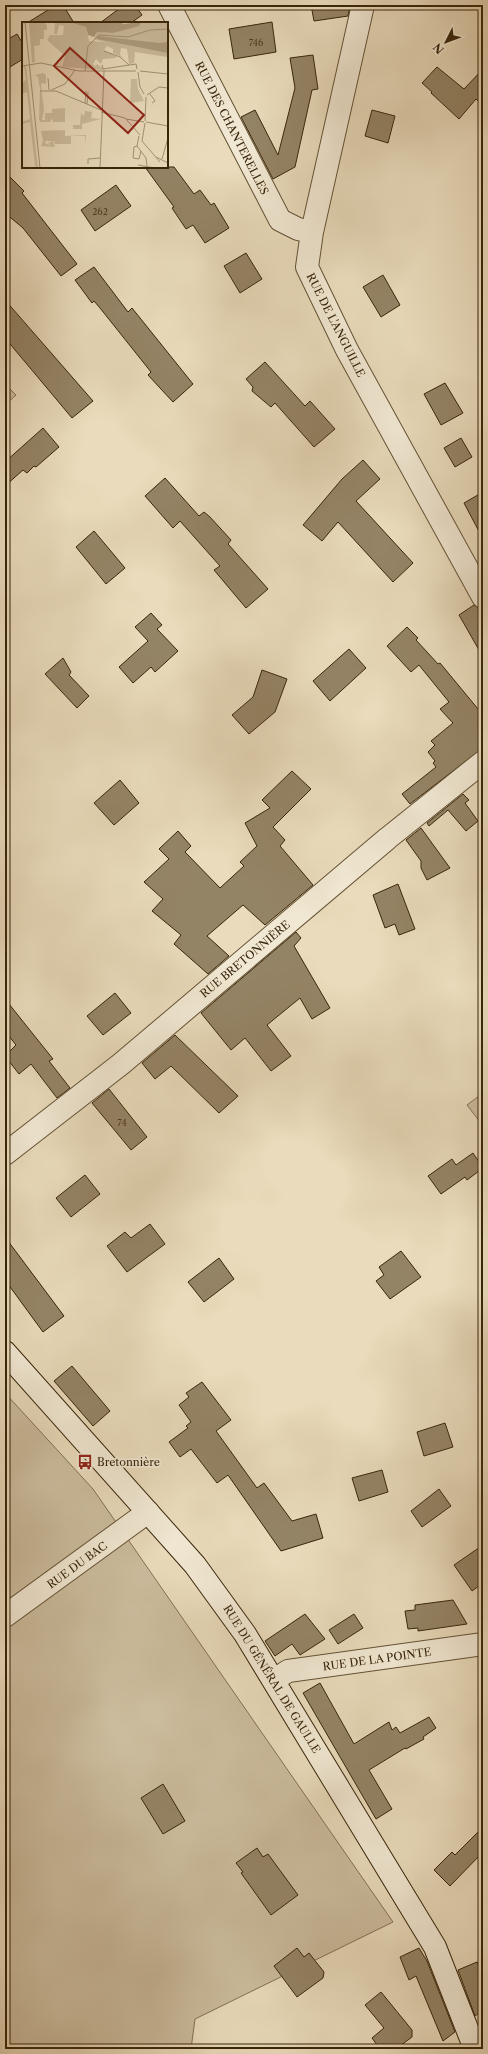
<svg xmlns="http://www.w3.org/2000/svg" width="488" height="2054" font-family="'Libre Caslon Text',serif">
<style>
.green{fill:#cbbc9d;stroke:#827054}
.building{fill:#948466;stroke:#38250a}
.lines{fill:none;stroke-linecap:round;stroke-linejoin:round}
.street-casing{stroke:#645236;stroke-width:24}
.secondary-casing{stroke:#38250a;stroke-width:24}
.street{stroke:#f1e8d3;stroke-width:22}
.secondary{stroke:#f1e8d3;stroke-width:22}
.labels{text-anchor:middle;dominant-baseline:central;stroke-width:3.5;stroke-linejoin:round;paint-order:stroke}
.number-label{font-size:9px;fill:#4f3d21}
.street-label{font-size:11px;fill:#38250a;stroke:#f1e8d3}
.poi-label{font-size:11px;fill:#38250a;stroke:#f1e8d3;text-anchor:start}
.inset-road{fill:none;stroke:#a29274;stroke-width:1}
.view{fill:#8f2418;fill-opacity:0.15;stroke:#8f2418;stroke-width:2}
.inset-edge{fill:none;stroke:#38250a;stroke-width:2}
</style>
<rect width="100%" height="100%" fill="#e9dbbb"/>
<filter id="stains"><feTurbulence type="fractalNoise" baseFrequency=".005" numOctaves="4"/><feColorMatrix values="0 0 0 0 .2 0 0 0 0 .09 0 0 0 0 .02 0 0 0 .5 -.17"/></filter>
<radialGradient id="worn" r=".72"><stop offset=".6" stop-color="#630" stop-opacity="0"/><stop offset="1" stop-color="#630" stop-opacity=".3"/></radialGradient>
<!-- green -->
<path class="green" d="M 5,384 L 16,395 L 5,405 Z
M 483,1093 L 483,1119 L 480,1122 L 467,1105 Z
M 5,1393 L 93,1489 L 393,1922 L 195,2019 L 191,2049 L 5,2049 Z"/>
<!-- building -->
<path class="building" d="M 56,5 L 63,5 L 74,23 L 27,23 Z
M 124,5 L 135,5 L 142,15 L 131,23 L 100,23 Z
M 311,5 L 350,5 L 348,16 L 314,21 Z
M 272,22 L 276,52 L 234,59 L 229,29 Z
M 17,34 L 23,44 L 23,59 L 5,70 L 5,41 Z
M 313,55 L 318,89 L 312,90 L 295,167 L 273,179 L 241,117 L 255,110 L 278,155 L 295,88 L 290,58 Z
M 437,67 L 464,89 L 483,69 L 483,106 L 476,99 L 459,119 L 431,93 L 432,92 L 422,83 Z
M 372,110 L 395,116 L 388,143 L 365,136 Z
M 145,167 L 174,167 L 194,194 L 200,190 L 211,205 L 214,203 L 229,228 L 205,243 L 193,225 L 186,229 L 172,208 L 174,207 Z
M 5,172 L 24,191 L 22,193 L 77,264 L 61,276 L 23,228 L 5,213 Z
M 116,185 L 131,206 L 95,231 L 81,210 Z
M 246,253 L 262,279 L 240,293 L 224,266 Z
M 94,267 L 128,312 L 132,308 L 193,384 L 173,402 L 148,375 L 151,372 L 100,308 L 94,301 L 92,303 L 75,280 Z
M 383,275 L 400,305 L 381,317 L 363,287 Z
M 5,300 L 93,401 L 72,418 L 5,338 Z
M 265,362 L 305,406 L 310,401 L 335,429 L 314,447 L 275,403 L 271,407 L 252,391 L 253,387 L 246,379 Z
M 445,383 L 463,413 L 441,425 L 424,394 Z
M 43,428 L 59,447 L 36,467 L 34,466 L 27,473 L 23,470 L 5,486 L 5,462 Z
M 461,438 L 472,457 L 455,467 L 444,448 Z
M 363,460 L 380,479 L 356,501 L 413,563 L 393,582 L 338,522 L 322,541 L 303,525 L 342,479 Z
M 165,478 L 199,516 L 204,512 L 210,517 L 231,540 L 228,544 L 268,589 L 246,608 L 214,570 L 220,566 L 180,521 L 173,528 L 145,496 Z
M 483,492 L 483,539 L 464,503 Z
M 94,531 L 125,568 L 106,584 L 76,547 Z
M 474,605 L 480,609 L 483,613 L 483,657 L 459,615 Z
M 151,613 L 162,625 L 157,629 L 178,651 L 155,672 L 151,667 L 133,683 L 119,667 L 148,641 L 135,627 Z
M 407,627 L 418,638 L 416,640 L 438,664 L 440,663 L 483,715 L 483,748 L 410,804 L 402,794 L 436,767 L 433,763 L 435,761 L 428,752 L 435,745 L 431,741 L 453,723 L 440,709 L 449,702 L 419,665 L 411,672 L 387,646 Z
M 349,649 L 366,668 L 330,701 L 313,681 Z
M 63,658 L 71,672 L 69,675 L 89,696 L 77,708 L 45,674 Z
M 262,670 L 287,679 L 275,712 L 249,734 L 232,715 L 253,697 Z
M 292,771 L 311,789 L 273,827 L 285,840 L 280,846 L 313,885 L 265,925 L 243,905 L 207,936 L 229,956 L 208,974 L 174,944 L 181,935 L 152,911 L 163,899 L 144,882 L 169,859 L 159,849 L 178,831 L 191,846 L 185,852 L 220,888 L 244,866 L 240,862 L 257,846 L 245,823 L 270,808 L 262,800 Z
M 120,780 L 139,803 L 114,825 L 94,803 Z
M 463,794 L 469,800 L 465,803 L 478,821 L 466,831 L 448,810 L 429,826 L 427,823 Z
M 421,828 L 450,868 L 427,880 L 421,868 L 421,861 L 406,840 Z
M 398,884 L 415,929 L 399,935 L 395,924 L 385,928 L 373,895 Z
M 296,932 L 301,938 L 294,946 L 330,1008 L 312,1019 L 300,998 L 267,1025 L 291,1056 L 271,1071 L 245,1038 L 231,1050 L 201,1013 Z
M 115,993 L 131,1013 L 103,1035 L 87,1016 Z
M 5,999 L 53,1059 L 49,1061 L 70,1088 L 57,1098 L 31,1064 L 19,1074 L 5,1056 L 16,1045 L 5,1031 Z
M 175,1035 L 238,1096 L 219,1113 L 171,1066 L 155,1079 L 142,1063 Z
M 109,1089 L 147,1137 L 131,1150 L 92,1103 Z
M 473,1153 L 483,1168 L 467,1180 L 465,1177 L 441,1194 L 428,1176 L 452,1159 L 456,1165 Z
M 85,1175 L 100,1194 L 71,1217 L 56,1198 Z
M 150,1224 L 165,1244 L 127,1272 L 107,1246 L 125,1232 L 131,1238 Z
M 5,1237 L 64,1316 L 43,1332 L 5,1280 Z
M 401,1251 L 421,1277 L 390,1299 L 376,1281 L 384,1275 L 379,1267 Z
M 219,1258 L 234,1279 L 204,1302 L 188,1282 Z
M 72,1366 L 110,1411 L 93,1426 L 54,1381 Z
M 202,1382 L 231,1420 L 216,1431 L 257,1488 L 264,1483 L 292,1521 L 316,1514 L 323,1538 L 281,1551 L 228,1475 L 217,1483 L 191,1449 L 180,1457 L 169,1442 L 188,1428 L 186,1426 L 191,1422 L 179,1405 L 189,1397 L 186,1393 Z
M 445,1423 L 453,1447 L 424,1456 L 417,1432 Z
M 382,1470 L 388,1492 L 359,1501 L 352,1478 Z
M 439,1489 L 451,1506 L 422,1527 L 411,1511 Z
M 483,1545 L 483,1583 L 472,1591 L 454,1565 Z
M 453,1600 L 467,1624 L 418,1631 L 418,1628 L 408,1629 L 405,1611 L 415,1610 L 415,1605 Z
M 305,1614 L 325,1639 L 300,1655 L 292,1644 L 275,1656 L 265,1641 Z
M 354,1614 L 363,1628 L 338,1644 L 329,1630 Z
M 320,1683 L 354,1744 L 389,1722 L 392,1730 L 396,1727 L 400,1733 L 429,1717 L 436,1728 L 423,1737 L 424,1739 L 406,1749 L 405,1748 L 369,1770 L 392,1809 L 376,1819 L 303,1693 Z
M 163,1784 L 185,1821 L 163,1834 L 141,1798 Z
M 483,1827 L 483,1852 L 450,1886 L 434,1870 L 452,1852 L 455,1855 Z
M 257,1848 L 263,1857 L 268,1854 L 298,1895 L 271,1915 L 241,1873 L 243,1872 L 236,1863 Z
M 297,1948 L 304,1957 L 309,1953 L 324,1972 L 323,1978 L 297,1997 L 274,1966 Z
M 419,1948 L 427,1961 L 455,2032 L 443,2041 L 416,1976 L 409,1980 L 400,1957 Z
M 477,1962 L 483,1977 L 483,2010 L 475,2016 L 458,1970 Z
M 381,1992 L 412,2030 L 412,2037 L 396,2049 L 380,2049 L 372,2038 L 384,2028 L 365,2005 Z"/>
<g class="lines">
<defs>
<path id="street" d="M 169,5 L 280,220 L 298,229 L 312,232
M 363,5 L 312,232 L 307,267 L 347,350 L 483,597
M 5,1154 L 121,1064 L 388,838 L 483,762
M 5,1616 L 148,1512
M 274,1680 L 288,1671 L 483,1644"/>
<path id="secondary" d="M 5,1352 L 195,1565 L 245,1634 L 435,1947 L 475,2049"/>
</defs>
<!-- street casing -->
<use href="#street" class="street-casing"/>
<!-- secondary casing -->
<use href="#secondary" class="secondary-casing"/>
<!-- street -->
<use href="#street" class="street"/>
<!-- secondary -->
<use href="#secondary" class="secondary"/>
</g>
<!-- icons -->
<defs>
<symbol id="bus-bare" viewBox="-9 -9 18 18"><path d="M-5-6H5V4H4V6H2V4H-2V6H-4V4H-5ZM-3.5-4V0h7V-4ZM-3.5 1.2v1.5H-2V1.2ZM2 1.2v1.5H3.5V1.2Z" fill="#8f2418" stroke="#f1e8d3" stroke-width="2.5" paint-order="stroke"/></symbol>
</defs>
<g fill-rule="evenodd">
<use href="#bus-bare" x="74" y="1451" width="22" height="22"/>
</g>
<g class="labels">
<!-- number labels -->
<g class="number-label">
<text x="256" y="42">746</text>
<text x="100" y="211">262</text>
<text x="122" y="1122">74</text>
</g>
<!-- street labels -->
<g class="street-label">
<text transform="translate(232 128) rotate(63)">RUE DES CHANTERELLES</text>
<text transform="translate(336 325) rotate(63)">RUE DE L'ANGUILLE</text>
<text transform="translate(245 959) rotate(-40)">RUE BRETONNIÈRE</text>
<text transform="translate(77 1565) rotate(-36)">RUE DU BAC</text>
<text transform="translate(377 1659) rotate(-8)">RUE DE LA POINTE</text>
<text transform="translate(272 1679) rotate(58)">RUE DU GÉNÉRAL DE GAULLE</text>
</g>
<!-- poi labels -->
<g class="poi-label">
<text x="97" y="1462">Bretonnière</text>
</g>
</g>
<!-- overview -->
<g transform="translate(22 22)">
<rect width="146" height="146" fill="#e9dbbb"/>
<path d="M 7,0 L 24,0 L 23,2 L 25,3 L 25,8 L 22,8 L 22,17 L 18,17 L 18,23 L 12,24 L 13,40 L 10,41 ZM 33,0 L 47,0 L 64,5 L 67,19 L 82,20 L 72,17 L 75,10 L 91,11 L 119,0 L 146,0 L 146,35 L 113,30 L 112,41 L 107,42 L 105,27 L 99,26 L 98,33 L 102,36 L 91,31 L 91,27 L 85,24 L 82,28 L 94,34 L 94,36 L 81,37 L 79,42 L 74,37 L 71,42 L 73,44 L 75,42 L 83,48 L 40,45 L 43,34 L 25,18 L 28,13 L 41,13 L 42,4 L 37,3 L 35,12 L 32,12 ZM 2,44 L 4,44 L 16,146 L 13,144 L 8,100 L 0,102 L 0,100 L 8,97 L 5,70 L 0,72 L 0,62 L 4,57 ZM 21,51 L 24,53 L 24,62 L 20,61 L 19,64 L 22,88 L 20,98 L 23,98 L 23,91 L 30,91 L 30,87 L 43,86 L 43,100 L 31,100 L 30,96 L 28,100 L 19,100 L 17,98 L 18,67 L 16,55 L 13,53 ZM 109,57 L 115,57 L 116,67 L 122,79 L 108,81 ZM 71,86 L 69,96 L 79,97 L 60,102 L 60,107 L 51,107 L 51,103 L 58,103 L 59,91 L 62,94 L 63,89 L 70,90 ZM 43,108 L 43,114 L 64,113 L 64,122 L 63,114 L 49,114 L 49,122 L 33,122 L 32,119 L 23,119 L 24,122 L 29,123 L 26,121 L 31,119 L 33,125 L 19,124 L 21,119 L 19,109 Z" fill="#cbbc9d"/>
<path d="M 47,0 L 100,0 L 101,2 L 119,0 L 117,4 L 91,11 L 75,10 L 72,15 L 66,13 L 64,5 ZM 76,14 L 137,21 L 146,20 L 146,31 L 75,17 Z" fill="#ad9d7f"/>
<path class="inset-road" d="M 3,0 L 18,146M 82,29 L 98,35 L 107,43M 80,43 L 81,47 L 114,42 L 115,47M 0,44 L 19,41 L 57,49 L 114,49M 63,49 L 66,24 L 77,13 L 106,15 L 128,8 L 146,7M 118,49 L 146,52M 116,50 L 118,65 L 122,72M 26,56 L 27,68M 29,68 L 43,62 L 53,48M 18,69 L 34,69 L 79,88M 128,72 L 133,79 L 130,81M 125,73 L 137,65 L 146,66M 63,81 L 64,69M 65,82 L 66,70M 79,90 L 103,96 L 118,113M 104,97 L 122,100M 123,99 L 124,75M 124,100 L 146,104M 123,101 L 120,119 L 138,140M 117,114 L 115,124 L 124,136 L 125,144M 115,124 L 112,125 L 111,136 L 117,137 L 119,129M 134,135 L 146,141M 140,137 L 146,116M 66,142 L 66,137 L 78,136M 116,143 L 133,146M 78,146 L 82,49"/>
<path class="view" d="M 48,26 L 122,93 L 106,111 L 32,44 Z"/>
<rect width="146" height="146" class="inset-edge"/>
</g>
<!-- margin -->
<rect width="488" height="2054" fill="none" stroke="#e9dbbb" stroke-width="20"/>
<rect x="6" y="6" width="476" height="2042" fill="none" stroke="#38250a" stroke-width="2"/>
<rect x="10" y="10" width="468" height="2034" fill="none" stroke="#38250a"/>
<!-- north arrow -->
<g transform="translate(446 42) rotate(228)" stroke="#f1e8d3" stroke-width="3" paint-order="stroke">
<path d="M0-3L7 15L0 10L-7 15Z" fill="#38250a"/>
<text y="-6" font-size="11" font-weight="bold" text-anchor="middle" fill="#38250a">N</text>
</g>
<rect width="100%" height="100%" filter="url(#stains)"/>
<rect width="100%" height="100%" fill="url(#worn)"/>
</svg>
